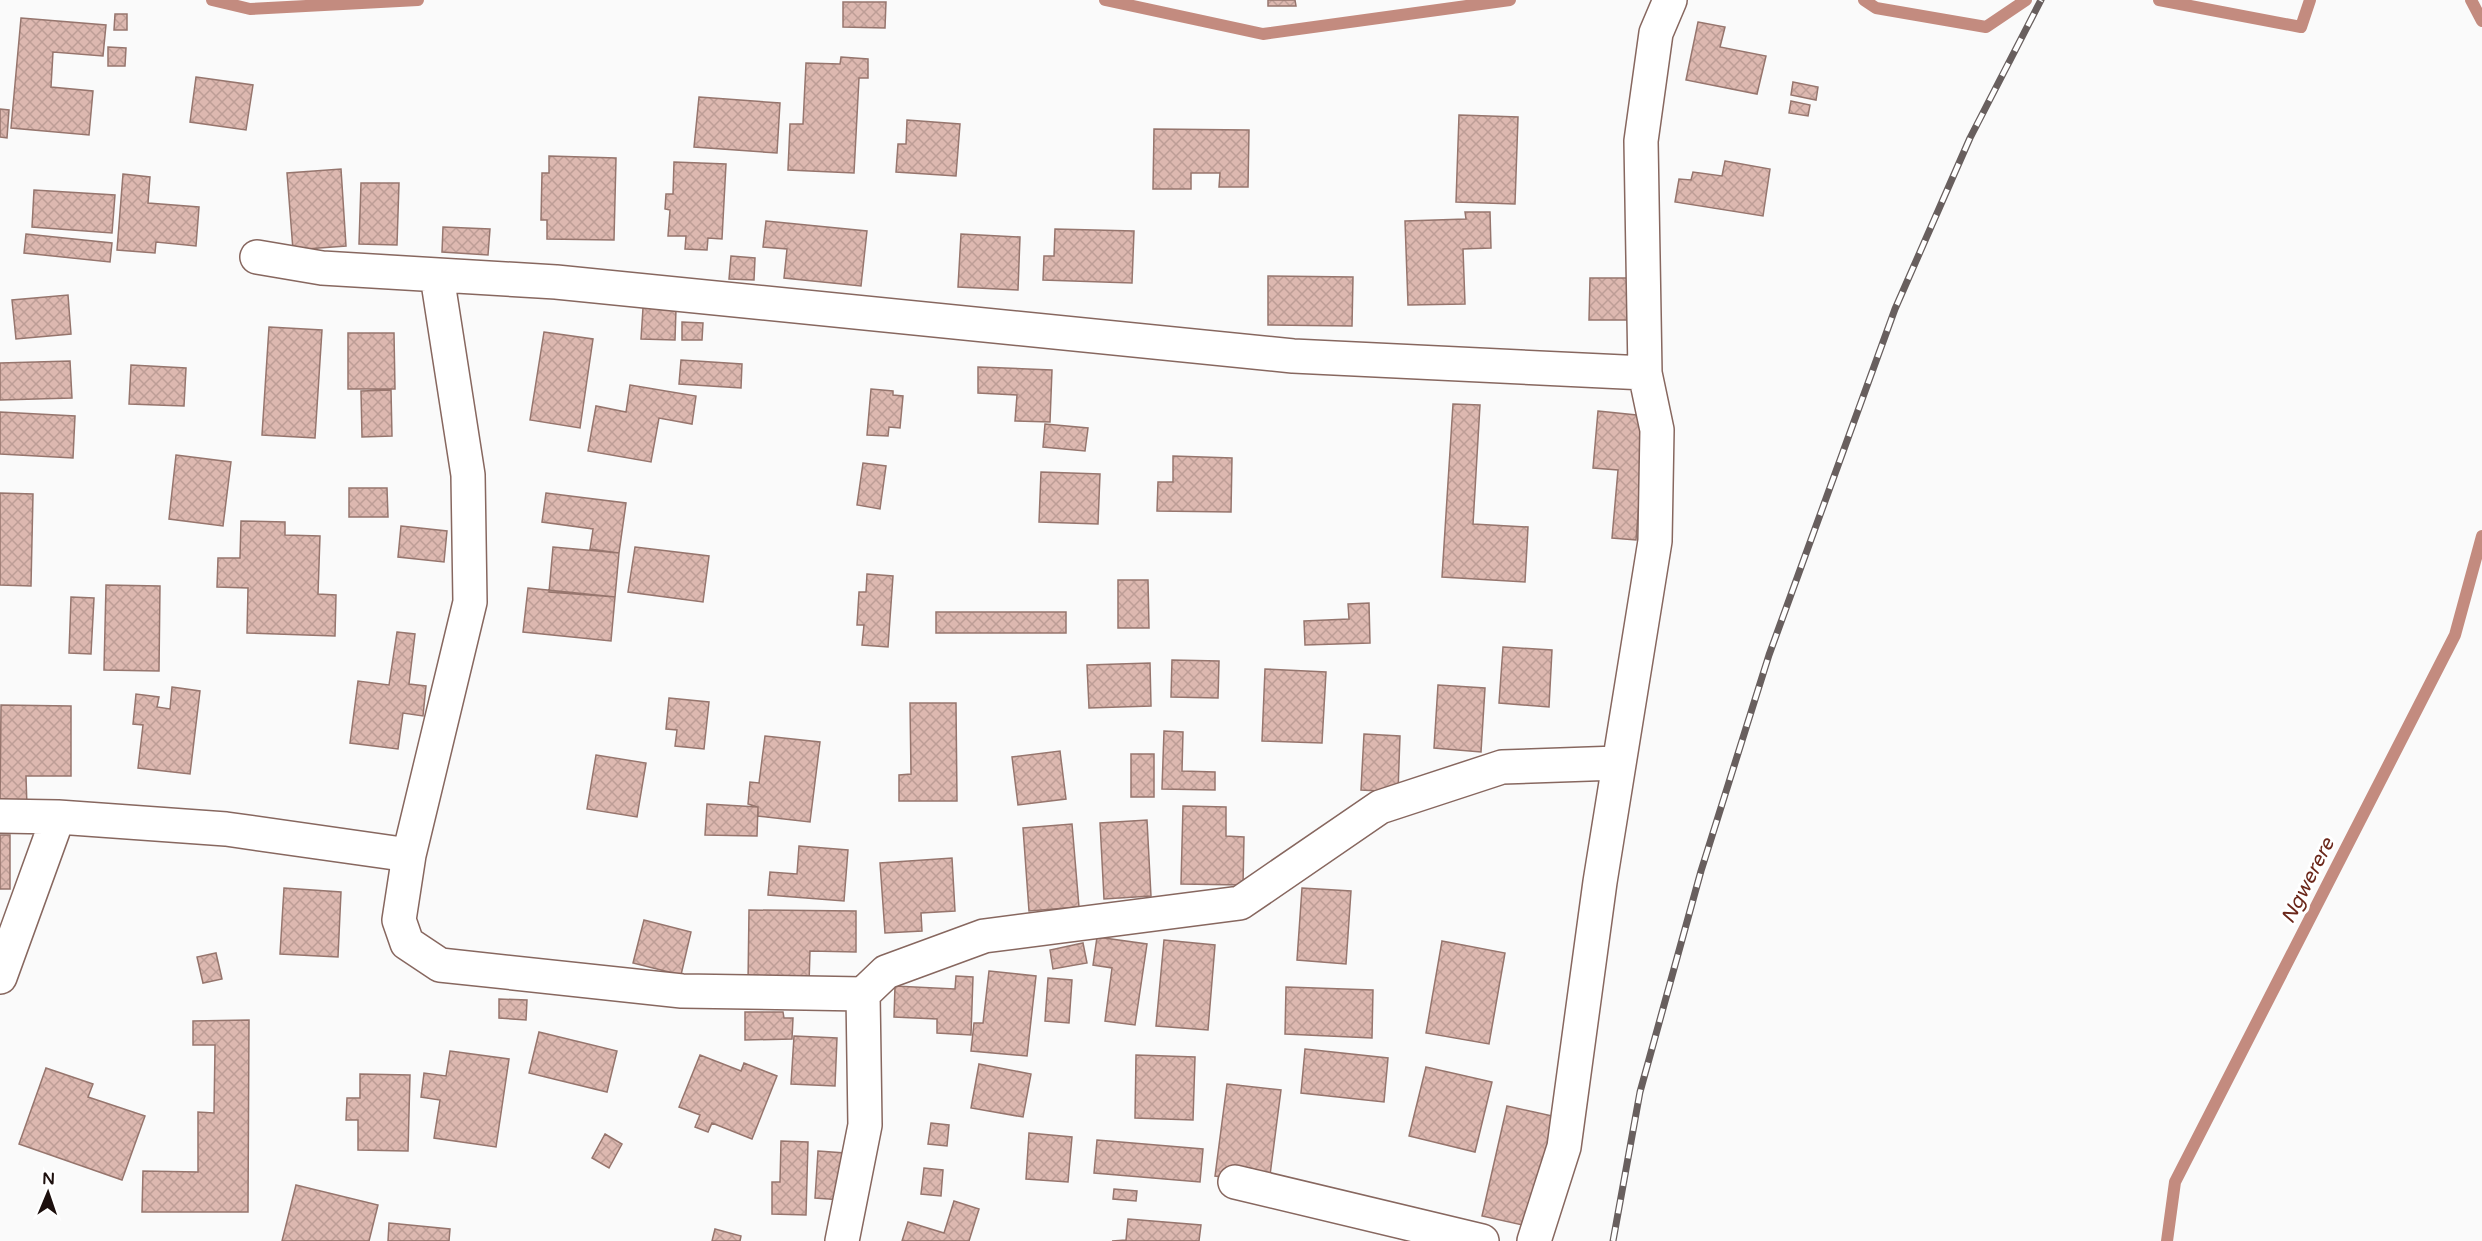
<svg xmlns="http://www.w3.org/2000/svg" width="2482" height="1241" font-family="'Varela Round',sans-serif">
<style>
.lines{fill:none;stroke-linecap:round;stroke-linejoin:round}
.stream{stroke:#c38b7f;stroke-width:12}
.building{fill:url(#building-cross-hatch);stroke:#96756d;stroke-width:1.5}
.street-casing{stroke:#87675f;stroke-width:36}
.street{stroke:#fff;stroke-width:33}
.rail-casing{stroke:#685f5e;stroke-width:7}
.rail{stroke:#fff;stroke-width:4.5;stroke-dasharray:14;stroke-linecap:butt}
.labels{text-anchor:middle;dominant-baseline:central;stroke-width:6;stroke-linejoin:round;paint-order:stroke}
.water-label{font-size:20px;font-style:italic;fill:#6b271a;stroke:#fff}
</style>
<defs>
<pattern id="building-cross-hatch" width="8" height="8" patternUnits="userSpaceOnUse" patternTransform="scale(1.5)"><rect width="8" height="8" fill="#ddb8b0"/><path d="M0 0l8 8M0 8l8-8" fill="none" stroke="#bd9d96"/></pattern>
</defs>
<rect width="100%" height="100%" fill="#fafafa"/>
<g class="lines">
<!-- stream -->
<path class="stream" d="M 212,0 L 250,9 L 418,0
M 1105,0 L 1263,34 L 1510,0
M 1864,0 L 1876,8 L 1986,27 L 2026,0
M 2159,0 L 2301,27 L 2310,0
M 2471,0 L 2482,21
M 2167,1241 L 2175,1182 L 2455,635 L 2482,536"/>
</g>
<!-- building -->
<path class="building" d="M 1268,0 L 1295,0 L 1296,6 L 1268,6 Z
M 843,2 L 886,2 L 885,28 L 843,27 Z
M 115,14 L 127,14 L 127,30 L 114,30 Z
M 21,18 L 106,25 L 103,56 L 53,52 L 51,87 L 93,91 L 89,135 L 11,128 Z
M 1698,22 L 1725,27 L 1720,47 L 1766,56 L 1757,94 L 1686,80 Z
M 108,47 L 126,48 L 125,66 L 108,66 Z
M 841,57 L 868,59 L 868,78 L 859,78 L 854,173 L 788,170 L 790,124 L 803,124 L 806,63 L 840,64 Z
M 196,77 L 253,85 L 246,130 L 190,122 Z
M 1793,82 L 1818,87 L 1816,100 L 1791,95 Z
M 699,97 L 780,103 L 777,153 L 694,147 Z
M 1791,101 L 1810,105 L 1808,116 L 1789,113 Z
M 0,109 L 9,110 L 7,138 L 0,137 Z
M 1459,115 L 1518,117 L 1515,204 L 1456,202 Z
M 907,120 L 960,124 L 956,176 L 896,172 L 898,144 L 906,144 Z
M 1154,129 L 1249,130 L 1248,187 L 1219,187 L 1220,173 L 1191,173 L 1191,189 L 1153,189 Z
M 549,156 L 616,158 L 614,240 L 547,239 L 547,220 L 541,220 L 542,173 L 549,173 Z
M 1725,161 L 1770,169 L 1763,216 L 1675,202 L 1679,179 L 1691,180 L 1693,172 L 1722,176 Z
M 674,162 L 726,164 L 722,239 L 708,238 L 707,250 L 685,249 L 686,236 L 668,236 L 670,210 L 665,209 L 666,194 L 673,194 Z
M 341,169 L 346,246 L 293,250 L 287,173 Z
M 123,174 L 150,177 L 148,203 L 199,207 L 196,246 L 156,242 L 155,253 L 117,250 Z
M 361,183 L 399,183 L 397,245 L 359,244 Z
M 34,190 L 115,195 L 112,233 L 32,227 Z
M 1465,212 L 1490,212 L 1491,248 L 1463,249 L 1465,304 L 1408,305 L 1405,221 L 1466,219 Z
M 766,221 L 867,231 L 861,286 L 784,278 L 787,249 L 763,247 Z
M 443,227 L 490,229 L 488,255 L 442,252 Z
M 1055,229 L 1134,231 L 1132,283 L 1043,280 L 1044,256 L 1054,256 Z
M 26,234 L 112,243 L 110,262 L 24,253 Z
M 961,234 L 1020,237 L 1018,290 L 958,287 Z
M 731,256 L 755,258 L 754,280 L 729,279 Z
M 1268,276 L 1353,277 L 1352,326 L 1268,325 Z
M 1590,278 L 1634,278 L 1634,320 L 1589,320 Z
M 68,295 L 71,334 L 16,339 L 12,300 Z
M 643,308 L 676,309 L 675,340 L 641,339 Z
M 682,322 L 703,323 L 702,340 L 682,340 Z
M 269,327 L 322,330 L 315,438 L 262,435 Z
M 544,332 L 593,339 L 580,428 L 530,420 Z
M 348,333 L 394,333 L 395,389 L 348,389 Z
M 681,360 L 742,364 L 741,388 L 679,384 Z
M 70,361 L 72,398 L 0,400 L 0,363 Z
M 131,365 L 186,368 L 184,406 L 129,404 Z
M 978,367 L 1052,370 L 1050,422 L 1015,421 L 1017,395 L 978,393 Z
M 630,385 L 696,396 L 692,424 L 659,418 L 651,462 L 588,451 L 596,406 L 626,412 Z
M 871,389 L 893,391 L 893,395 L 903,396 L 900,428 L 889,427 L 888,436 L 867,435 Z
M 391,390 L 392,436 L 362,437 L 361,391 Z
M 1453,404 L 1480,405 L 1473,524 L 1528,527 L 1525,582 L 1442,577 Z
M 1598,411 L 1646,416 L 1636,540 L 1612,538 L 1618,470 L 1593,468 Z
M 0,412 L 75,416 L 73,458 L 0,454 Z
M 1045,424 L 1088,428 L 1085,451 L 1043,447 Z
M 176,455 L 231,462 L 223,526 L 169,519 Z
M 1173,456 L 1232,458 L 1231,512 L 1157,511 L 1158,482 L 1173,482 Z
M 863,463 L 886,466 L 880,509 L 857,505 Z
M 1041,472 L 1100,474 L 1098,524 L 1039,522 Z
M 349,488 L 387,488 L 388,517 L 349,517 Z
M 0,493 L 33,494 L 31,586 L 0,585 Z
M 546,493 L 626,503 L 619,553 L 590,549 L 593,529 L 542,522 Z
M 241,521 L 285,522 L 285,535 L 320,536 L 318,594 L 336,595 L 335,636 L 247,633 L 248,588 L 217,587 L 218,558 L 240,558 Z
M 401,526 L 447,531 L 444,562 L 398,557 Z
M 553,547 L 619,553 L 615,597 L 549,592 Z
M 635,547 L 709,556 L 703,602 L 628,592 Z
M 867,574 L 893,576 L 888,647 L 862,645 L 864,625 L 857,625 L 859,592 L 866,592 Z
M 1118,580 L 1148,580 L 1149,628 L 1118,628 Z
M 106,585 L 160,586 L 159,671 L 104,670 Z
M 528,588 L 615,597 L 611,641 L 523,632 Z
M 71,597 L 94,598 L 91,654 L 69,653 Z
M 1369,603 L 1370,643 L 1305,645 L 1304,621 L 1349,619 L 1348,604 Z
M 936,612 L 1066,612 L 1066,633 L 936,633 Z
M 397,632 L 415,634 L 409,684 L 426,686 L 423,716 L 403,713 L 398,749 L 350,743 L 358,681 L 389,685 Z
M 1503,647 L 1552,650 L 1549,707 L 1499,703 Z
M 1172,660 L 1219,661 L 1218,698 L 1171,697 Z
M 1150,663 L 1151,706 L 1089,708 L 1087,665 Z
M 1265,669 L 1326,672 L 1322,743 L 1262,741 Z
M 1438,685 L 1485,688 L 1481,752 L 1434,748 Z
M 172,687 L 200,691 L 190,774 L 138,768 L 143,725 L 133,724 L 136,694 L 159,697 L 157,707 L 170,709 Z
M 669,698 L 709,702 L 704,749 L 675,746 L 677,730 L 666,729 Z
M 910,703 L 956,703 L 957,801 L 899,801 L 899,775 L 911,774 Z
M 1,705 L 71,706 L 71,776 L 26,776 L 27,807 L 0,807 Z
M 1164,731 L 1183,732 L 1182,771 L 1215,772 L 1215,790 L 1162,789 Z
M 1364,734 L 1400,736 L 1398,792 L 1361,790 Z
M 765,736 L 820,742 L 810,822 L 758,816 L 758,807 L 748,804 L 750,782 L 759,783 Z
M 1060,751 L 1066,799 L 1018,805 L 1012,757 Z
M 1131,754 L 1154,754 L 1154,797 L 1131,797 Z
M 596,755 L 646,763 L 637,817 L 587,809 Z
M 707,804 L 758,807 L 757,836 L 705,835 Z
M 1183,806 L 1226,807 L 1226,836 L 1244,837 L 1243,885 L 1181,884 Z
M 1147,820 L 1151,896 L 1104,899 L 1100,823 Z
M 1072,824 L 1079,907 L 1029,911 L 1023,828 Z
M 0,835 L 10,835 L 10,889 L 0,889 Z
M 799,846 L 848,850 L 844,901 L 768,895 L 770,872 L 797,874 Z
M 952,858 L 955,911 L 921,913 L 922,931 L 885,933 L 880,863 Z
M 284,888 L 341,892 L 338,957 L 280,954 Z
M 1302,888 L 1351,891 L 1346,964 L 1297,960 Z
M 749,910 L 856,911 L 856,952 L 810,951 L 809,984 L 748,983 Z
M 644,920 L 691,932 L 681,975 L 633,963 Z
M 1097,937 L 1147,944 L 1135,1025 L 1105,1021 L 1112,968 L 1093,965 Z
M 1164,940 L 1215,945 L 1208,1030 L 1156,1026 Z
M 1442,941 L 1505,953 L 1489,1044 L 1426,1033 Z
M 1083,943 L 1087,963 L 1053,969 L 1050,950 Z
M 216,953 L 222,979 L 203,983 L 197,957 Z
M 989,971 L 1036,976 L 1027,1056 L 971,1051 L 974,1023 L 983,1023 Z
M 956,976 L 973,977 L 971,1035 L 937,1033 L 937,1019 L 894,1017 L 895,986 L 955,989 Z
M 1048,978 L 1072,980 L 1069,1023 L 1045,1021 Z
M 1286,987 L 1373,990 L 1372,1038 L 1285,1034 Z
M 499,999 L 527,1000 L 526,1020 L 499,1018 Z
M 745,1012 L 783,1012 L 784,1018 L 793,1018 L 792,1039 L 745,1040 Z
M 249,1020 L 248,1212 L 142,1212 L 143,1171 L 198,1172 L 198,1112 L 214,1113 L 215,1045 L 193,1045 L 193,1021 Z
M 539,1032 L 617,1051 L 607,1092 L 529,1073 Z
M 794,1036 L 837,1038 L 835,1086 L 791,1084 Z
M 1305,1049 L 1388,1058 L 1384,1102 L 1301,1093 Z
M 450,1051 L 509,1059 L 496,1147 L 434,1138 L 440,1100 L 421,1097 L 424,1073 L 446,1076 Z
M 700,1055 L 741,1071 L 744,1063 L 777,1076 L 752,1139 L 712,1123 L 708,1132 L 695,1127 L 700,1115 L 679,1107 Z
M 1136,1055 L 1195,1057 L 1193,1120 L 1135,1118 Z
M 979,1064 L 1031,1074 L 1023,1117 L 971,1108 Z
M 1426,1067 L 1492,1082 L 1475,1152 L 1409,1136 Z
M 46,1068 L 93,1084 L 88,1097 L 145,1116 L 122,1180 L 19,1144 Z
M 360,1074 L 410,1075 L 408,1151 L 358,1150 L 358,1120 L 346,1120 L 347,1098 L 360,1098 Z
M 1227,1084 L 1281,1090 L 1269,1183 L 1215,1176 Z
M 1507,1106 L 1557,1117 L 1532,1227 L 1482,1216 Z
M 931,1123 L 949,1125 L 947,1146 L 928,1144 Z
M 1029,1133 L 1072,1137 L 1068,1182 L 1026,1179 Z
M 605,1134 L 622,1144 L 609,1168 L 592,1158 Z
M 1097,1140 L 1203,1149 L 1200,1182 L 1094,1173 Z
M 781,1141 L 808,1142 L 806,1215 L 772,1214 L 772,1182 L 780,1182 Z
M 818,1151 L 845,1153 L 842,1200 L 815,1198 Z
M 924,1168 L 943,1170 L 941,1196 L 921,1194 Z
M 296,1185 L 378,1205 L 369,1241 L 282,1241 Z
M 1114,1189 L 1137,1191 L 1136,1201 L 1113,1199 Z
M 954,1201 L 979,1209 L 969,1241 L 902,1241 L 908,1222 L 944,1233 Z
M 1128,1219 L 1201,1225 L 1199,1241 L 1112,1241 L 1126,1240 Z
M 389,1223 L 450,1229 L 449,1241 L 388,1241 Z
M 715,1229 L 741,1236 L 740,1241 L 712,1241 Z"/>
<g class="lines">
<defs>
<path id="street" d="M 257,257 L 322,268 L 556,282 L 1293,356 L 1645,373
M 437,276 L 468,475 L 470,602 L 409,855 L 399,920 L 407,943 L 440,965 L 682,991 L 863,994
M 0,816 L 58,817 L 226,829 L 409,855
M 0,977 L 58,817
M 1235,1182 L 1482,1241
M 842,1241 L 865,1125 L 863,994 L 886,972 L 984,936 L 1240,903 L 1380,807 L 1502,767 L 1618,763
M 1534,1241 L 1564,1147 L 1600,882 L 1655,541 L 1657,430 L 1645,373 L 1641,141 L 1656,33 L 1670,0"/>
</defs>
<!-- street casing -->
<use href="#street" class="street-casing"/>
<!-- street -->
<use href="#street" class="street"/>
<defs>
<path id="rail" d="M 1613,1241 L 1640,1092 L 1701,871 L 1769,655 L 1895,309 L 1970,138 L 2041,0"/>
</defs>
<!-- rail casing -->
<use href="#rail" class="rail-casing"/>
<!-- rail -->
<use href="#rail" class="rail"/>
</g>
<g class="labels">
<!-- water labels -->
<g class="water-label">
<text transform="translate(2308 881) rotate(-63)">Ngwerere</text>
</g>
</g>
<!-- north arrow -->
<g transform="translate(48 1193) rotate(2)" stroke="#ffffff" stroke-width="4.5" paint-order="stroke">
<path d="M0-4.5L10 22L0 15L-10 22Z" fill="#1c0f0d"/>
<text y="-9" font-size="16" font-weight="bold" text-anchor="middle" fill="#1c0f0d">N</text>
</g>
</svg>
